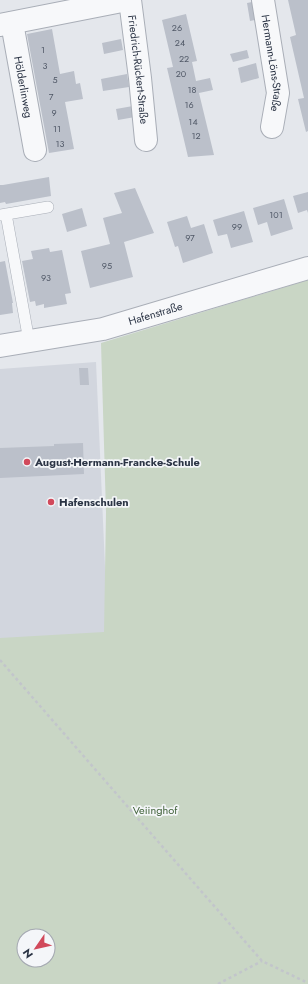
<svg xmlns="http://www.w3.org/2000/svg" width="308" height="984" font-family="Jost,sans-serif">
<style>
.built{fill:#d2d6de}
.green{fill:#c9d6c5;fill-rule:evenodd}
.building{fill:#bbc0ca}
.lines{fill:none;stroke-linecap:round;stroke-linejoin:round}
.service-casing{stroke:#a9aeb7;stroke-width:12}
.minor-casing{stroke:#a9aeb7;stroke-width:24}
.path{stroke:#c2c5cb;stroke-width:2.5;stroke-dasharray:3 3;stroke-linecap:butt}
.service{stroke:#f7f8fa;stroke-width:11}
.minor{stroke:#f7f8fa;stroke-width:22}
.poi-dot{fill:#d1495b;stroke:#f4f6f9;stroke-width:1.5}
.labels{text-anchor:middle;dominant-baseline:central;stroke-width:3.5;stroke-linejoin:round;paint-order:stroke}
.number-label{font-size:9px;fill:#4f5766}
.street-label{font-size:11px;fill:#2b3445;stroke:#f4f6f9}
.poi-label{font-size:11px;font-weight:bold;fill:#2b3445;stroke:#f4f6f9;text-anchor:start}
.park-label{font-size:11px;fill:#3f6138;stroke:#f4f6f9}
</style>
<rect width="100%" height="100%" fill="#e4e7ec"/>
<!-- built -->
<path class="built" d="M 96,362 L 108,635 L 0,640 L 0,369 Z"/>
<!-- green -->
<path class="green" d="M 308,280 L 308,984 L 0,984 L 0,638 L 104,632 L 106,512 L 101,343 ZM 24,936 L 48,936 L 48,960 L 24,960 Z"/>
<!-- building -->
<path class="building" d="M 288,0 L 308,0 L 308,131 L 306,132 L 298,99 L 304,98 L 290,37 L 296,35 Z
M 258,1 L 260,19 L 250,21 L 247,3 Z
M 186,14 L 197,61 L 192,62 L 196,81 L 210,78 L 213,90 L 199,93 L 214,155 L 188,157 L 167,68 L 173,67 L 162,20 Z
M 52,29 L 60,74 L 74,71 L 76,84 L 80,83 L 83,99 L 65,102 L 74,149 L 49,153 L 27,34 Z
M 121,39 L 123,50 L 104,54 L 102,43 Z
M 247,50 L 249,58 L 233,62 L 230,54 Z
M 256,63 L 259,78 L 241,83 L 238,68 Z
M 127,74 L 129,87 L 103,91 L 101,79 Z
M 133,106 L 135,117 L 118,120 L 116,109 Z
M 49,177 L 51,196 L 6,204 L 5,202 L 0,203 L 0,185 L 3,185 Z
M 135,188 L 154,233 L 124,242 L 133,277 L 90,288 L 81,251 L 110,244 L 103,218 L 122,213 L 114,193 Z
M 308,192 L 308,213 L 307,210 L 298,213 L 293,196 Z
M 284,199 L 293,229 L 271,236 L 267,222 L 258,225 L 253,208 Z
M 82,208 L 87,226 L 67,232 L 62,214 Z
M 244,211 L 253,242 L 231,248 L 227,234 L 218,236 L 213,220 Z
M 187,216 L 191,228 L 204,224 L 213,253 L 183,263 L 178,246 L 175,247 L 167,222 Z
M 49,248 L 50,252 L 62,250 L 71,293 L 65,294 L 67,304 L 44,308 L 44,304 L 36,306 L 35,301 L 30,302 L 22,261 L 33,259 L 31,251 Z
M 5,261 L 13,303 L 12,303 L 13,313 L 0,315 L 0,262 Z
M 79,368 L 88,368 L 89,385 L 80,385 Z
M 83,443 L 84,474 L 0,478 L 0,448 L 54,446 L 54,444 Z"/>
<g class="lines">
<defs>
<path id="service" d="M 6,214 L 29,341
M 1,215 L 48,207"/>
<g id="minor">
<path id="s1" d="M 130,0 L 140,78 L 146,140"/>
<path id="s2" d="M 263,0 L 278,93 L 272,127"/>
<path id="s3" d="M 12,23 L 35,150"/>
<path d="M 0,25 L 127,0"/>
<path id="s4" d="M 0,346 L 103,329 L 308,268"/>
</g>
</defs>
<!-- service casing -->
<use href="#service" class="service-casing"/>
<!-- minor casing -->
<use href="#minor" class="minor-casing"/>
<!-- path -->
<path class="path" d="M 0,660 L 262,961 L 308,983
M 218,984 L 262,961"/>
<!-- service -->
<use href="#service" class="service"/>
<!-- minor -->
<use href="#minor" class="minor"/>
</g>
<!-- markers -->
<g class="poi-dot">
<circle cx="27" cy="462" r="4"/>
<circle cx="51" cy="502" r="4"/>
</g>
<g class="labels">
<!-- number labels -->
<g class="number-label">
<text x="177" y="27">26</text>
<text x="180" y="42">24</text>
<text x="43" y="49">1</text>
<text x="184" y="58">22</text>
<text x="45" y="65">3</text>
<text x="181" y="73">20</text>
<text x="55" y="79">5</text>
<text x="192" y="89">18</text>
<text x="51" y="96">7</text>
<text x="189" y="104">16</text>
<text x="54" y="112">9</text>
<text x="193" y="121">14</text>
<text x="57" y="128">11</text>
<text x="196" y="135">12</text>
<text x="60" y="143">13</text>
<text x="276" y="214">101</text>
<text x="237" y="226">99</text>
<text x="190" y="237">97</text>
<text x="107" y="265">95</text>
<text x="46" y="277">93</text>
</g>
<!-- street labels -->
<g class="street-label">
<text stroke="none"><textPath href="#s2" startOffset="64">Hermann-Löns-Straße</textPath></text>
<text stroke="none"><textPath href="#s1" startOffset="70">Friedrich-Rückert-Straße</textPath></text>
<text stroke="none"><textPath href="#s3" startOffset="65">Hölderlinweg</textPath></text>
<text stroke="none"><textPath href="#s4" startOffset="159">Hafenstraße</textPath></text>
</g>
<!-- poi labels -->
<g class="poi-label">
<text x="35" y="462">August-Hermann-Francke-Schule</text>
<text x="59" y="502">Hafenschulen</text>
</g>
<!-- park labels -->
<g class="park-label">
<text x="155" y="810">Veiinghof</text>
</g>
</g>
<!-- north arrow -->
<g transform="translate(36 948) rotate(236)"><circle r="19" fill="#f4f6f9" stroke="#a4a8b1"/>
<path d="M0-3L7 15L0 10L-7 15Z" fill="#d1495b"/>
<text y="-6" font-size="11" font-weight="bold" text-anchor="middle" fill="#2b3445">N</text>
</g>
</svg>
